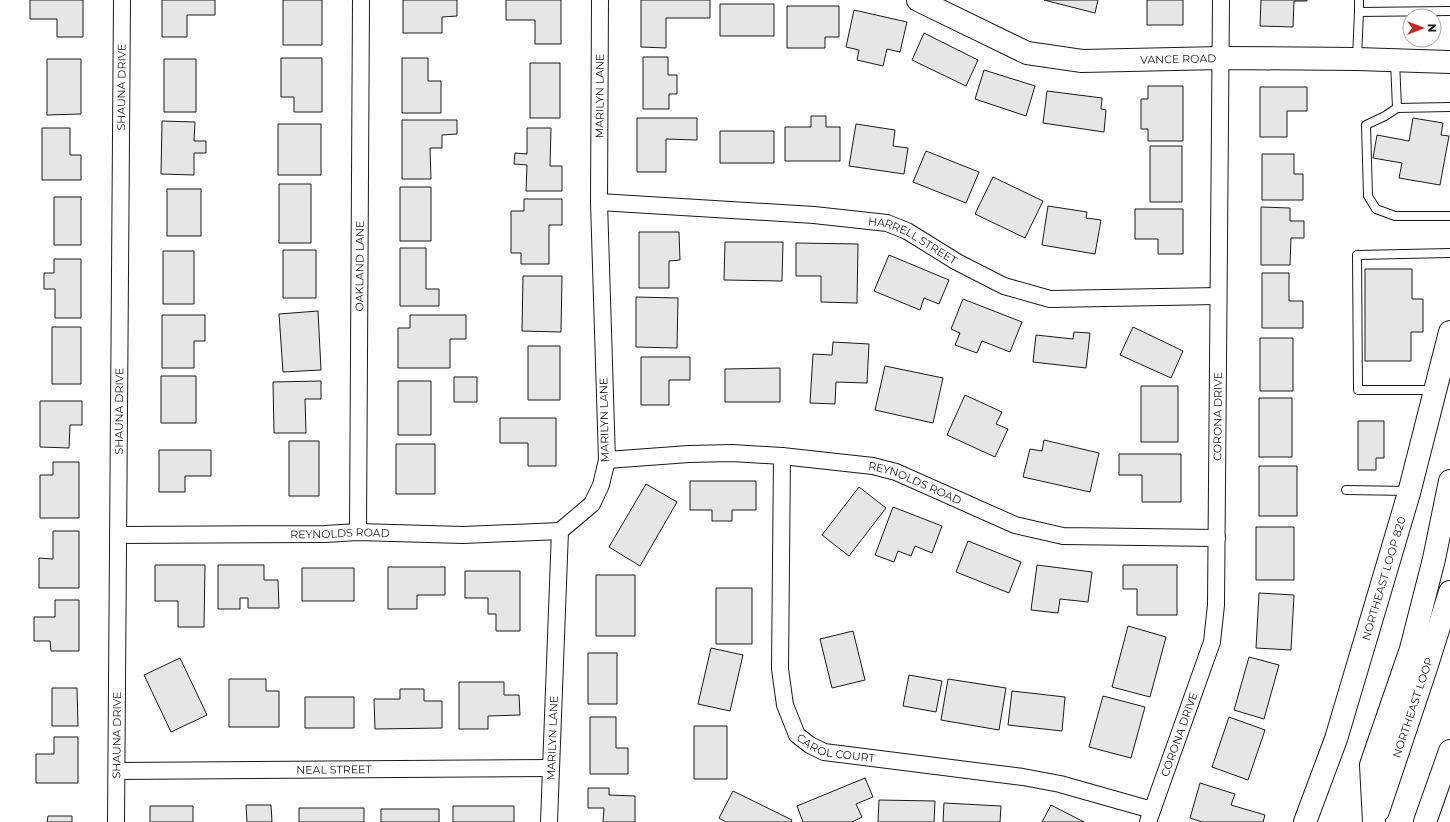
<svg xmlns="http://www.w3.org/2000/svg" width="1450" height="822" font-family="Montserrat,sans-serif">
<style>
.building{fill:#e6e6e6;stroke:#1a1a1a}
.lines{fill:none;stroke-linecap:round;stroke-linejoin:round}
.lane-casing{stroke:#1a1a1a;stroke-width:10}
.street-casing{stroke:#1a1a1a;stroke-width:18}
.secondary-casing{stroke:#1a1a1a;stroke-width:24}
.highway-casing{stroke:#1a1a1a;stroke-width:24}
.lane{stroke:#fff;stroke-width:8}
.street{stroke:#fff;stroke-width:16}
.secondary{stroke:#fff;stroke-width:22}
.highway{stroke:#fff;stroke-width:22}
.labels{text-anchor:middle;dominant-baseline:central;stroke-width:3;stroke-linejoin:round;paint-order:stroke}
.street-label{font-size:11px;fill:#1a1a1a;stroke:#fff}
</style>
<rect width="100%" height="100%" fill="#fff"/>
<!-- building -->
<path class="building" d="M 30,0 L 83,0 L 83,37 L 57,37 L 57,19 L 30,19 Z
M 162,0 L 215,0 L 215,15 L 187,15 L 187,37 L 162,37 Z
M 283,0 L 322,0 L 322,45 L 283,45 Z
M 403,0 L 457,0 L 457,16 L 442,17 L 442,33 L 403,33 Z
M 506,0 L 561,0 L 561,44 L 535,44 L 535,20 L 506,20 Z
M 641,0 L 710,0 L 710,18 L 666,18 L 666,48 L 641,47 Z
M 1044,0 L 1098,0 L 1095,13 Z
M 1147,0 L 1183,0 L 1183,25 L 1147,25 Z
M 1261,0 L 1307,0 L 1307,1 L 1294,1 L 1293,27 L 1260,26 Z
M 720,4 L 774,4 L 774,36 L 720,36 Z
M 787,6 L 839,6 L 839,37 L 825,37 L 825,48 L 787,48 Z
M 854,10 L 907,22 L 900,52 L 887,49 L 883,66 L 857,60 L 859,50 L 846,47 Z
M 924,33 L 978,60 L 966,86 L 912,60 Z
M 643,57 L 668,57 L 668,75 L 677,75 L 677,94 L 669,94 L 669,109 L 643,109 Z
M 281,58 L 322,58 L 322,112 L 294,112 L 294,97 L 281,97 Z
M 402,58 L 428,58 L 428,81 L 441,81 L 441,113 L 402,113 Z
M 47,59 L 81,59 L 81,114 L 47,115 Z
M 164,59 L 196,59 L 196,112 L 164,112 Z
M 530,63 L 560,63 L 560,118 L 530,118 Z
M 984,70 L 1035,86 L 1026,116 L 975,99 Z
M 1148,86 L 1183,86 L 1183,141 L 1148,141 L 1148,129 L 1141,129 L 1141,99 L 1148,99 Z
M 1260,87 L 1307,87 L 1307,111 L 1287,111 L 1287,137 L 1260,137 Z
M 1047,91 L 1102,98 L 1101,109 L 1106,110 L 1104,132 L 1043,123 Z
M 811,116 L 826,116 L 826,127 L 840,127 L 840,161 L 785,161 L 785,127 L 811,127 Z
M 637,118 L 697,118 L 697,140 L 666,139 L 666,172 L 637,172 Z
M 1413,118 L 1443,123 L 1441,135 L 1449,136 L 1440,185 L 1399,178 L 1402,163 L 1373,158 L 1377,135 L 1409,141 Z
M 402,120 L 457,120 L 457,134 L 442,135 L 442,148 L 430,148 L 431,179 L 402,179 Z
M 162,121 L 195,122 L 194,141 L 206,141 L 206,153 L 194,153 L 194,175 L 161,174 Z
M 278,124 L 321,124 L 321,175 L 278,175 Z
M 856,124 L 895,130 L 893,146 L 908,148 L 904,174 L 849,166 Z
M 42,128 L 70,128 L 70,155 L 81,155 L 81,180 L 42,180 Z
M 527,128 L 551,128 L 550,166 L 562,166 L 562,191 L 526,191 L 527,165 L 514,164 L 515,153 L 527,154 Z
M 720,131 L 774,131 L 774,163 L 720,163 Z
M 1150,146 L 1182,146 L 1182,202 L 1150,202 Z
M 926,151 L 979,172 L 966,203 L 913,182 Z
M 1262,154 L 1294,154 L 1294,174 L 1303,174 L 1303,200 L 1262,200 Z
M 993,177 L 1043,201 L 1025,238 L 975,214 Z
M 279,184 L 311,184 L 311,243 L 279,243 Z
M 400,187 L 431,187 L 431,241 L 400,241 Z
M 167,189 L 201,189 L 201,236 L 167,236 Z
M 54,197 L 81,197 L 81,245 L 54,245 Z
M 524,199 L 562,199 L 562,225 L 549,225 L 549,264 L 521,264 L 521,253 L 511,253 L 511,211 L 524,211 Z
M 1048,206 L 1087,212 L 1086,218 L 1101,220 L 1095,254 L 1042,245 Z
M 1261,207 L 1290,208 L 1290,221 L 1304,221 L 1304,238 L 1291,238 L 1290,265 L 1261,265 Z
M 1135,209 L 1183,209 L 1183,254 L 1158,254 L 1158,239 L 1135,239 Z
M 639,232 L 679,232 L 680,260 L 669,261 L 669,288 L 639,288 Z
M 725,242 L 783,242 L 782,281 L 724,280 Z
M 796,243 L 858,244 L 857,303 L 821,302 L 821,276 L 796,276 Z
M 400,248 L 426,248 L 426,289 L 439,289 L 439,306 L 400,306 Z
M 283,250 L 316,250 L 316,298 L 283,298 Z
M 163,251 L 194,251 L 194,304 L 163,304 Z
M 889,255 L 949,280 L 939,304 L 924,298 L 920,310 L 874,291 Z
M 54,259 L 81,259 L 81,318 L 55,318 L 55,289 L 44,289 L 44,273 L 54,273 Z
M 1365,269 L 1412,269 L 1412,299 L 1423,299 L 1423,332 L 1411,332 L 1411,361 L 1365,361 Z
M 1262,273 L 1289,273 L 1289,301 L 1303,301 L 1303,328 L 1262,328 Z
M 523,276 L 562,276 L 561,332 L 522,331 Z
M 636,297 L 678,298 L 677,348 L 636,347 Z
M 963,299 L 1022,322 L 1010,352 L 982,341 L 977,353 L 955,345 L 960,333 L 951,329 Z
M 318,311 L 321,370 L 283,372 L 279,314 Z
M 162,315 L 205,315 L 205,341 L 194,341 L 194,368 L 162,368 Z
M 410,315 L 466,315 L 466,339 L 450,339 L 450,368 L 398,368 L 398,328 L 410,328 Z
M 52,327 L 81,327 L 81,384 L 52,384 Z
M 1133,327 L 1183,351 L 1171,378 L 1120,355 Z
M 1074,332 L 1090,333 L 1086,368 L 1033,362 L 1036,335 L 1073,339 Z
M 1260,338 L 1293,338 L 1293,391 L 1260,391 Z
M 833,342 L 869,344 L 867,383 L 836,382 L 835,404 L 810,403 L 813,354 L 832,355 Z
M 528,346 L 560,346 L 560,400 L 528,400 Z
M 641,357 L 690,357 L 690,380 L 669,380 L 669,405 L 641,405 Z
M 885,366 L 943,378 L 933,423 L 875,410 Z
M 780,368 L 780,402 L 725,402 L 725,369 Z
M 161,376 L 196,376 L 196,423 L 161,423 Z
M 454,377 L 477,377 L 477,402 L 454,402 Z
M 321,381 L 321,399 L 305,399 L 306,433 L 274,433 L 273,382 Z
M 398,381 L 431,381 L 431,435 L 398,435 Z
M 1141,386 L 1178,386 L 1178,442 L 1141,442 Z
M 965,395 L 1002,412 L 996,424 L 1008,429 L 995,457 L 947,435 Z
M 1259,398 L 1292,398 L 1292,457 L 1259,457 Z
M 40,401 L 82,401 L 82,425 L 70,425 L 69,448 L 40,447 Z
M 500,418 L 556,418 L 556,466 L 528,466 L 528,443 L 500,443 Z
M 1358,421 L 1384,421 L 1384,458 L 1376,458 L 1376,470 L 1358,470 Z
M 1044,440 L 1099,453 L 1090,492 L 1023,477 L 1030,449 L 1042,451 Z
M 289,441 L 319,441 L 319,496 L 289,496 Z
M 396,444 L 435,444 L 435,494 L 396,494 Z
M 159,450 L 211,450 L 211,476 L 185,476 L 185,492 L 159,492 Z
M 1119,454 L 1181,454 L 1181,502 L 1142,502 L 1142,475 L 1119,475 Z
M 53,462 L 79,462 L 79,518 L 40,518 L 40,475 L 53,475 Z
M 1259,466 L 1297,466 L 1297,516 L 1259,516 Z
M 690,481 L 756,481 L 756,510 L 732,510 L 732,521 L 712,521 L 712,510 L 690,510 Z
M 646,484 L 677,502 L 640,566 L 609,547 Z
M 859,487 L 886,508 L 849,556 L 822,535 Z
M 893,507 L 942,526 L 932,553 L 915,546 L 911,556 L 898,551 L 894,562 L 875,555 Z
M 1256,527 L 1294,527 L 1294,580 L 1256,580 Z
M 53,531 L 79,531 L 79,588 L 39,588 L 39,558 L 53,559 Z
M 968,541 L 1021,562 L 1009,593 L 956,572 Z
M 155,565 L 205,565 L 204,627 L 178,627 L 178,601 L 155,601 Z
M 218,565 L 264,565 L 264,580 L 278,580 L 279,608 L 248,608 L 248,598 L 240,598 L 240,609 L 218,609 Z
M 1037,565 L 1092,572 L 1088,602 L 1060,599 L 1058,613 L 1031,610 Z
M 1123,565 L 1177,565 L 1177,615 L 1137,615 L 1137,589 L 1123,589 Z
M 388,567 L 445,567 L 445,595 L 417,595 L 417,609 L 388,609 Z
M 302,568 L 354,568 L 354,601 L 302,601 Z
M 465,571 L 520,571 L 520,631 L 496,631 L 496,614 L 488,614 L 488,598 L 465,598 Z
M 596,575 L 635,575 L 635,636 L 596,636 Z
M 716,588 L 752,588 L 752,644 L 716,644 Z
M 1259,593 L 1294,595 L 1291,650 L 1256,648 Z
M 55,600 L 79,600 L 79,651 L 51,651 L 50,641 L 34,641 L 34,617 L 55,617 Z
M 1128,626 L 1166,637 L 1150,697 L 1112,687 Z
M 853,631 L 865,680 L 832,688 L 820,639 Z
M 711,648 L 743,655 L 730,711 L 698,704 Z
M 588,653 L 617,653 L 617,704 L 588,704 Z
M 1249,657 L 1279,665 L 1264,719 L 1234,710 Z
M 180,658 L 207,715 L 171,732 L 144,675 Z
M 909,675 L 942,681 L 936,712 L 903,706 Z
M 229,679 L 266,679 L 266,691 L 279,691 L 279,727 L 229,727 Z
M 948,679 L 1006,688 L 999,730 L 941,720 Z
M 459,682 L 504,682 L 504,695 L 519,695 L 520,715 L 488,716 L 488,729 L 459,729 Z
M 52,688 L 77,688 L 78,726 L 52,726 Z
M 400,689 L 424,689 L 424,701 L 442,701 L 442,728 L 375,729 L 374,699 L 400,699 Z
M 1012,691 L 1065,697 L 1062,731 L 1008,725 Z
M 1103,696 L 1145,707 L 1131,758 L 1089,747 Z
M 305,697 L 354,697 L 354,728 L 305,728 Z
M 590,717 L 616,717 L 616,748 L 628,748 L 628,774 L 590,774 Z
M 1229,717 L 1265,730 L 1248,780 L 1212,767 Z
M 694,726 L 727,726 L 727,779 L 694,779 Z
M 54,737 L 78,737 L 78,783 L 36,783 L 36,754 L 54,754 Z
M 865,778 L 873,797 L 856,804 L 862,817 L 852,822 L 803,822 L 797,806 Z
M 1200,783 L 1235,794 L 1231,805 L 1265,815 L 1263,822 L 1202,822 L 1190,818 Z
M 588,788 L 609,788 L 609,795 L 635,796 L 635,822 L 603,822 L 604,808 L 588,808 Z
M 733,791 L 792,820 L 791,822 L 726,822 L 719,818 Z
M 879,800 L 935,801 L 934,822 L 878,822 Z
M 944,803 L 1001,806 L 1000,822 L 943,822 Z
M 246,805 L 271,805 L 272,822 L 247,822 Z
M 1051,805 L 1084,822 L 1042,822 Z
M 150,806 L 193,806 L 193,822 L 150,822 Z
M 453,806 L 514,806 L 514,822 L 453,822 Z
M 299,808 L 364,808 L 364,822 L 299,822 Z
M 381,809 L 439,809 L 439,822 L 381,822 Z
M 48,816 L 72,816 L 72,822 L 47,822 Z"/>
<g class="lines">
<defs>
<path id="lane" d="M 1359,12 L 1359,0
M 1357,58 L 1359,12 L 1450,11
M 1395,61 L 1397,108 L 1385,116 L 1366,125 L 1368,196 L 1376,209 L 1395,216 L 1450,216
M 1397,108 L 1450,107
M 1433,390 L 1358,390 L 1357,255 L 1450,253
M 1346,490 L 1409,491"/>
<g id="street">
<path id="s1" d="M 599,202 L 814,215 L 887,223 L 907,231 L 957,262 L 1004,286 L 1050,299 L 1218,296"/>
<path id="s2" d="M 782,456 L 780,669 L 785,705 L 797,735 L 810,745 L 824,752 L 1023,777 L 1060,784 L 1152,810"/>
<path id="s3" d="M 607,460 L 689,454 L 732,453 L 782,456 L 873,466 L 896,472 L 1015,525 L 1063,536 L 1217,538"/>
<path id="s4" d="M 358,532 L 361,0"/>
<path id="s5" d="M 119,535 L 325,534 L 358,532 L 463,535 L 560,531"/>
<path id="s6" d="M 117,771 L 551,768"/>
<path id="s7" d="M 116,822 L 122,0"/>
<path id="s8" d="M 549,822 L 560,531 L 592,504 L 601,485 L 607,460 L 599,202 L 600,0"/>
<path id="s9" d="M 1148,822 L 1212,642 L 1216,605 L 1221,0"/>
</g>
<g id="secondary">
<path id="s10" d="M 918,0 L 1027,53 L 1082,61 L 1221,58 L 1357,59 L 1450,62"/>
<path id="s11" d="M 1305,822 L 1336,739 L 1409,493 L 1450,332"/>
</g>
<g id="highway">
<path id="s12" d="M 1378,811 L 1426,668 L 1450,592"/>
<path d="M 1374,822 L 1371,765 L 1411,649 L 1434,559 L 1450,481"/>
<path d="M 1425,822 L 1450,751"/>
</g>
</defs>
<!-- lane casing -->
<use href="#lane" class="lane-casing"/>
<!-- street casing -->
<use href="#street" class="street-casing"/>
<!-- secondary casing -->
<use href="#secondary" class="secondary-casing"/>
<!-- highway casing -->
<use href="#highway" class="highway-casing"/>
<!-- lane -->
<use href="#lane" class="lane"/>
<!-- street -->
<use href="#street" class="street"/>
<!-- secondary -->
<use href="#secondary" class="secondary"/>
<!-- highway -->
<use href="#highway" class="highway"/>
</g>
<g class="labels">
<!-- street labels -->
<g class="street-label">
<text stroke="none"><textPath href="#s10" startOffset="273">VANCE ROAD</textPath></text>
<text stroke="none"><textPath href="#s7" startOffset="735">SHAUNA DRIVE</textPath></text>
<text stroke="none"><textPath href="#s8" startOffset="744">MARILYN LANE</textPath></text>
<text stroke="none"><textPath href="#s1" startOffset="319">HARRELL STREET</textPath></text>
<text stroke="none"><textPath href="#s4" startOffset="266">OAKLAND LANE</textPath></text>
<text stroke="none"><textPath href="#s7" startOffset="411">SHAUNA DRIVE</textPath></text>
<text stroke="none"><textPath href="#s9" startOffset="417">CORONA DRIVE</textPath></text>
<text transform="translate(604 420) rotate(-91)">MARILYN LANE</text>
<text stroke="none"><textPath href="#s3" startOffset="312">REYNOLDS ROAD</textPath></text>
<text stroke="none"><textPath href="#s5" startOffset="221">REYNOLDS ROAD</textPath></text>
<text stroke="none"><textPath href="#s11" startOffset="256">NORTHEAST LOOP 820</textPath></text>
<text stroke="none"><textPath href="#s12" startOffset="109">NORTHEAST LOOP</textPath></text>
<text stroke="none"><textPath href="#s7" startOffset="87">SHAUNA DRIVE</textPath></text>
<text stroke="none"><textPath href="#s9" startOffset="93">CORONA DRIVE</textPath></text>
<text stroke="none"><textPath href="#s8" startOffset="84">MARILYN LANE</textPath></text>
<text stroke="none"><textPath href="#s2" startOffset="324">CAROL COURT</textPath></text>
<text stroke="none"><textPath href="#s6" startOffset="217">NEAL STREET</textPath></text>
</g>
</g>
<!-- north arrow -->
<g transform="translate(1422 28) rotate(90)"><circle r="19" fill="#ffffff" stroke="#a3a3a3"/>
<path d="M0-3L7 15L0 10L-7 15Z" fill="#c62828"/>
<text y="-6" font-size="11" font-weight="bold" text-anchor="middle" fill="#1a1a1a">N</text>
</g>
</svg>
